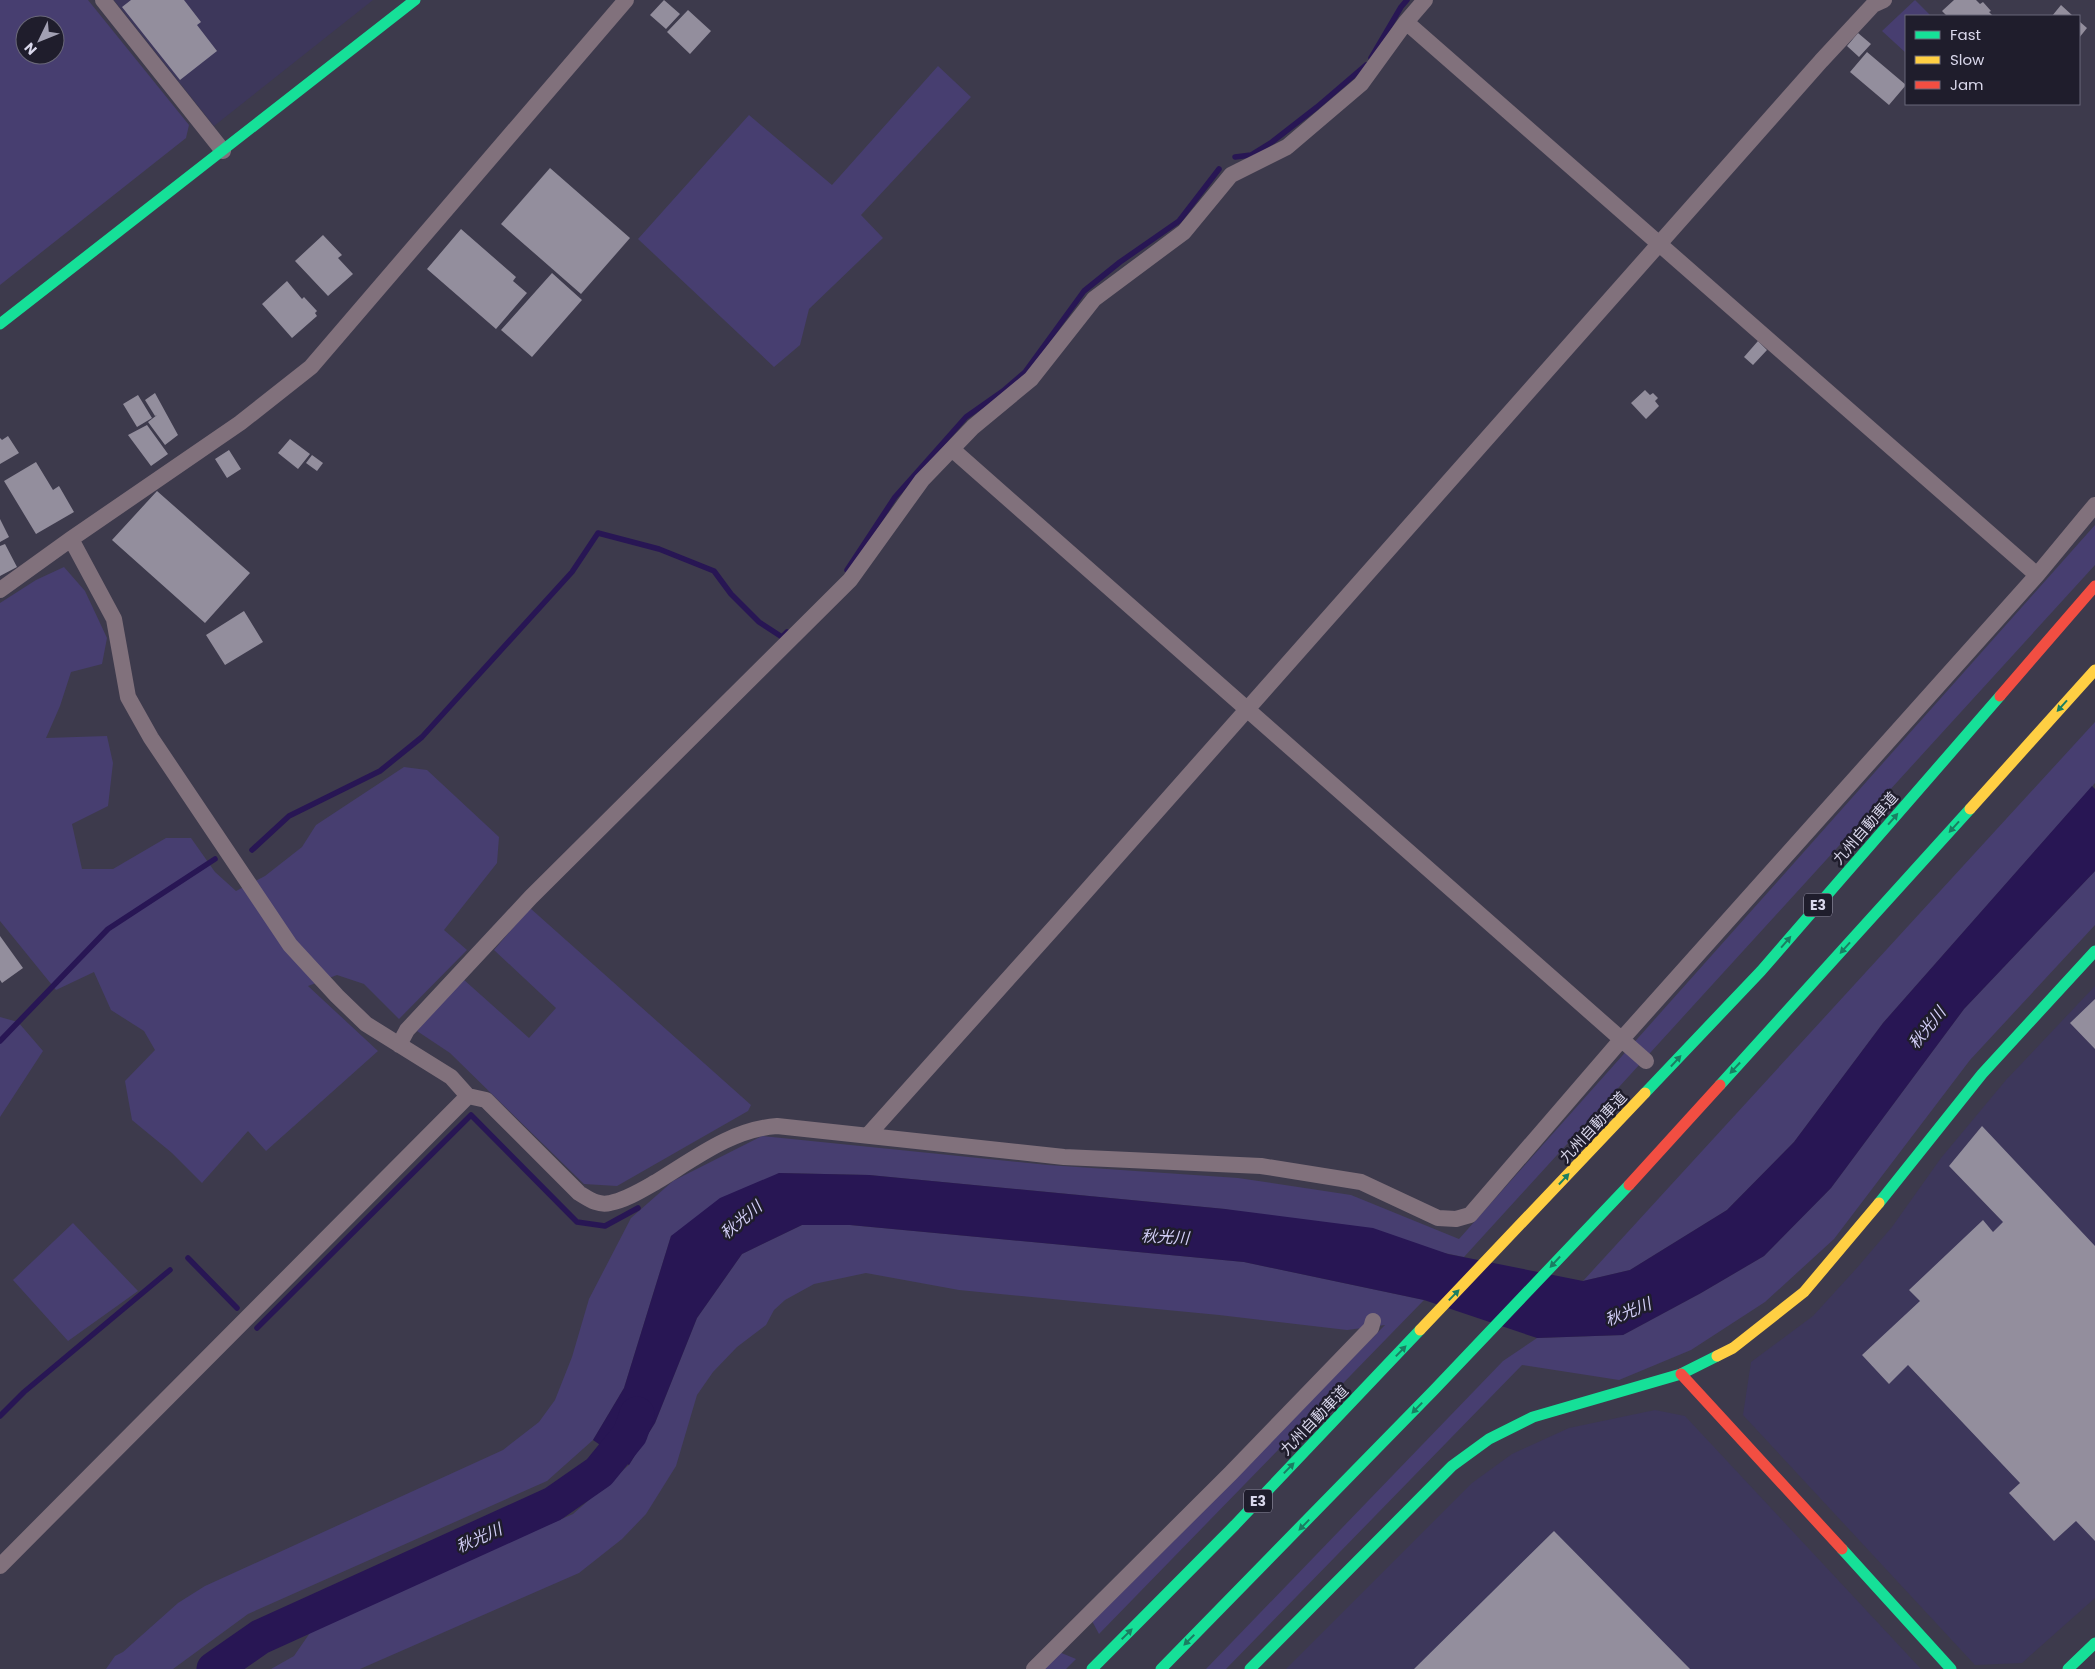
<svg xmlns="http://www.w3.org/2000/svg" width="2095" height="1669" font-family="Poppins,'Noto Sans JP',sans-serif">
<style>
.built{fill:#3d375b}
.green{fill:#473e70;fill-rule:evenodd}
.water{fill:#281654}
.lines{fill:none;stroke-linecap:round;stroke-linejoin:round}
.stream{stroke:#281654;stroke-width:5.5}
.river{stroke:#281654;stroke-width:35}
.building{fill:#938e9d}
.street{stroke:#81717c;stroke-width:16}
.fast{stroke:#16e098;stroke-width:11}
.slow{stroke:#ffcf43;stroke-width:11}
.jam{stroke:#f24e42;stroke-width:11}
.oneway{fill:#1a7e62}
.labels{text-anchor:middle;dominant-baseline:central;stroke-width:5;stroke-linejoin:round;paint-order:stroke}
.shield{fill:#1f1d2c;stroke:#a19fb2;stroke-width:1}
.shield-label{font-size:14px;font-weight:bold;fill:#d9d7eb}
.street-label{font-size:15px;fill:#d9d7eb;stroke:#1f1d2c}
.water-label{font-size:16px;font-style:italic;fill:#d3cff8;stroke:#1f1d2c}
</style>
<rect width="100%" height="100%" fill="#3d3a4c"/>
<!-- built -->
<path class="built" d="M 114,0 L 373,0 L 214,126 Z
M 2095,986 L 2095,1598 L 2022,1663 L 1975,1665 L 1743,1415 L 1751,1362 L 1813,1316 L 1855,1270 L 1892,1227 L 1941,1158 L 2006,1080 Z
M 1655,1410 L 1685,1416 L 1921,1669 L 1286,1669 L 1472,1483 L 1512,1454 L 1569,1428 Z"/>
<!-- green -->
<path class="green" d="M 0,0 L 88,0 L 189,125 L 186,138 L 0,285 ZM 25,25 L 55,25 L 55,55 L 25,55 Z
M 1915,0 L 1931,16 L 1906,16 L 1906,53 L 1882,31 Z
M 938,66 L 971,97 L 861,215 L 883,238 L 809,309 L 800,345 L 774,367 L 638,239 L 749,115 L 832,185 Z
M 2095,525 L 2095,565 L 1464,1257 L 1225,1209 L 869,1175 L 779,1173 L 671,1236 L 624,1388 L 593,1440 L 547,1481 L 248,1614 L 173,1669 L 106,1669 L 115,1656 L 123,1652 L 178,1603 L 205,1586 L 503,1450 L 539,1422 L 555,1400 L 572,1357 L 589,1299 L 631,1218 L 673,1181 L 762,1136 L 1048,1165 L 1238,1178 L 1351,1195 L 1459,1239 Z
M 64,567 L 85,591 L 107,638 L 102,664 L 71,672 L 60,706 L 46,738 L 107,736 L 113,763 L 108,806 L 72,824 L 82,869 L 113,869 L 166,838 L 191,838 L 215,872 L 236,891 L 265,876 L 302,847 L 316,825 L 404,767 L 427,770 L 499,837 L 497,863 L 444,930 L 467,950 L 399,1019 L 364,984 L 337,975 L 308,986 L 378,1051 L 266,1151 L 248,1131 L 202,1183 L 172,1153 L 132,1120 L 125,1081 L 155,1050 L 144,1031 L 111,1010 L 94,972 L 56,990 L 0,921 L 0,603 L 36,580 Z
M 2095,722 L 2095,783 L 1883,1023 L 1794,1142 L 1727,1210 L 1630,1270 L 1583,1281 Z
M 2095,871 L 2095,925 L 1970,1060 L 1834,1239 L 1765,1302 L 1691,1350 L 1619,1380 L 1522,1365 L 1226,1669 L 1206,1669 L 1503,1361 L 1537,1338 L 1623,1335 L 1701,1293 L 1764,1256 L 1831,1188 L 1964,1009 Z
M 530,908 L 751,1105 L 748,1111 L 617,1186 L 584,1184 L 450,1053 L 417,1031 L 463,979 L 529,1038 L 556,1008 L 494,950 Z
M 0,1017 L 18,1022 L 43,1051 L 0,1117 Z
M 73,1223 L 138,1291 L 68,1341 L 13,1280 Z
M 802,1225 L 850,1225 L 1244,1262 L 1424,1300 L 1099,1634 L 1092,1621 L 1385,1325 L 1347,1330 L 1219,1315 L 959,1290 L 866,1273 L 814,1284 L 785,1300 L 774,1310 L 766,1325 L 737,1347 L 713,1372 L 697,1395 L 676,1466 L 646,1514 L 622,1539 L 579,1573 L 360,1669 L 271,1669 L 294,1656 L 314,1627 L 573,1514 L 629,1465 L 655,1423 L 697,1318 L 742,1254 Z
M 1059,1652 L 1076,1659 L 1066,1669 L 1042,1669 Z"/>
<!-- water -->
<path class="water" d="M 2092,786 L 2095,789 L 2095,871 L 1964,1009 L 1831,1188 L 1764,1256 L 1701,1293 L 1623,1335 L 1537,1338 L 1424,1300 L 1244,1262 L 850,1225 L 802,1225 L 742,1254 L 697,1318 L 655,1423 L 629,1465 L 593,1440 L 624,1388 L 671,1236 L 720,1198 L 779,1173 L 869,1175 L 1225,1209 L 1373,1228 L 1448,1254 L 1583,1281 L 1630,1270 L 1727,1210 L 1794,1142 L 1883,1023 Z"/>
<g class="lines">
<!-- stream -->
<path class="stream" d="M 1371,58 L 1401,7 L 1407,0
M 1235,157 L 1251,155 L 1272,142 L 1317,107 L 1366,65
M 847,570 L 895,497 L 966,417 L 1003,391 L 1025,372 L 1084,291 L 1120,262 L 1179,221 L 1219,169
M 252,850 L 289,816 L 380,771 L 422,737 L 572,572 L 598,533 L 659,549 L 714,571 L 731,594 L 759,622 L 782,637 L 787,632
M 0,1041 L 108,929 L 215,859
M 188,1258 L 237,1308
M 257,1328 L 471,1115 L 577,1222 L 605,1226 L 638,1208
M 0,1416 L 24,1392 L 170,1270"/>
<!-- river -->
<path class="river" d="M 214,1669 L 260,1637 L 553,1504 L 599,1472 L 630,1434 L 637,1414"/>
</g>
<!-- building -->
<path class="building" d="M 131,0 L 184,0 L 201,22 L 197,25 L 217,51 L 180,80 L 122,7 Z
M 664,0 L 680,14 L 666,29 L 650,15 Z
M 1954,0 L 1976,0 L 1980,4 L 1983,2 L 1991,11 L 1989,12 L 1993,16 L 1947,16 L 1942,11 Z
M 2061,5 L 2073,16 L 2052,16 Z
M 688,10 L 711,31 L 690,54 L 667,32 Z
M 2079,21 L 2087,28 L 2079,38 Z
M 1858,33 L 1871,44 L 1859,57 L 1847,46 Z
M 1867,52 L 1906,85 L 1889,105 L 1850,72 Z
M 550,168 L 630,238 L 581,294 L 501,224 Z
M 461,229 L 516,277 L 513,281 L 527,293 L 496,329 L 427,269 Z
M 323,235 L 342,255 L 338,258 L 353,274 L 328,296 L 295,261 Z
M 552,273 L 582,300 L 532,357 L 501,330 Z
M 287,281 L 302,299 L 304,297 L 317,311 L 315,313 L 317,316 L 292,338 L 262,304 Z
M 1758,341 L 1767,350 L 1753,365 L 1744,357 Z
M 1645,390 L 1650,395 L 1653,393 L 1658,398 L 1655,401 L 1659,406 L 1646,419 L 1631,403 Z
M 155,393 L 178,435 L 165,445 L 148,422 L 157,415 L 155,416 L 145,400 Z
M 138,395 L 152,418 L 137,427 L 123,404 Z
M 147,425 L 168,454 L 151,466 L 128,435 Z
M 8,436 L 19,453 L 0,464 L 0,438 L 2,440 Z
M 290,439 L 310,454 L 298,469 L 278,453 Z
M 229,450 L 241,469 L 227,478 L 215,459 Z
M 312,455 L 323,463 L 317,471 L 306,463 Z
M 36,462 L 53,490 L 59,486 L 74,512 L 36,534 L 4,481 Z
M 157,491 L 250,573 L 205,623 L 112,540 Z
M 0,519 L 9,537 L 0,542 Z
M 5,544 L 17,567 L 0,576 L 0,546 Z
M 244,611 L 263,642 L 225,665 L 206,635 Z
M 0,936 L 23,968 L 2,983 L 0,980 Z
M 2095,999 L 2095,1049 L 2070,1023 Z
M 1982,1126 L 2095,1246 L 2095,1541 L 2076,1521 L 2054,1541 L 2009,1493 L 2020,1483 L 1908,1365 L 1889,1384 L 1862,1355 L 1920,1301 L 1909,1290 L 1983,1220 L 1993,1232 L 2003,1222 L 1949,1166 Z
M 1554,1531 L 1690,1669 L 1414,1669 Z"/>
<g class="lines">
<!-- street -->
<path class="street" d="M 103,0 L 223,151
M 1406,22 L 2037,575
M 953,450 L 1646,1061
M 71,539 L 114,619 L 128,697 L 151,738 L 290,945 L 337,996 L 366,1024 L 451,1077 L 468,1096 L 486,1100 L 579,1193 C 589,1199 598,1206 610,1203 C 626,1200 642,1190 656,1182 C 694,1159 732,1129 777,1126 L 1064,1157 L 1261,1166 L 1361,1182 L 1438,1218 L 1456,1219 L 1470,1215 L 1621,1040 L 2037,575 L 2095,505
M 0,590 L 71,539 L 240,423 L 311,367 L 626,0
M 399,1045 L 407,1030 L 531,897 L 850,580 L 922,480 L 973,427 L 1031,379 L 1094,299 L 1184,232 L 1231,175 L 1287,147 L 1361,84 L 1406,22 L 1425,0
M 868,1135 L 1058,923 L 1821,61 L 1873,5 L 1884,0
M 0,1566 L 468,1096
M 1034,1669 L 1231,1473 L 1371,1328 L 1373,1321"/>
<!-- fast -->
<path class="fast" d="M 0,324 L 415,0
M 1720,1085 L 1970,809
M 1645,1093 L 1761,971 L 2000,696
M 1879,1203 L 1982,1074 L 2095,951
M 1842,1549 L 1951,1669
M 1092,1669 L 1235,1525 L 1420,1330
M 1161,1669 L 1434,1390 L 1629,1185
M 1250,1669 L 1452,1466 L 1489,1439 L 1533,1417 L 1681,1374 L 1717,1356
M 2068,1669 L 2095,1643"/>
<!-- slow -->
<path class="slow" d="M 1970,809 L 2095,670
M 1420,1330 L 1645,1093
M 1717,1356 L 1733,1348 L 1804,1292 L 1879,1203"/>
<!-- jam -->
<path class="jam" d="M 2000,696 L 2095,586
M 1629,1185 L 1720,1085
M 1681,1374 L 1842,1549"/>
</g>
<!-- one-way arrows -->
<defs><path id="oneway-solid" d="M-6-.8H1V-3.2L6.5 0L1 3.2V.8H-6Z" transform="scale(1.25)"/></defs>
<g class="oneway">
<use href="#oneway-solid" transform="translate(2062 706) rotate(132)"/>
<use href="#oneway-solid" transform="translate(1893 819) rotate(-49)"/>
<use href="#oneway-solid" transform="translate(1954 827) rotate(132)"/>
<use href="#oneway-solid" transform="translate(1786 942) rotate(-49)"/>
<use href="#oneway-solid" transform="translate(1845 948) rotate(132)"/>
<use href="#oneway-solid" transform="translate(1676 1061) rotate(-47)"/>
<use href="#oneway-solid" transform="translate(1735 1068) rotate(133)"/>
<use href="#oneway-solid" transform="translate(1564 1179) rotate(-47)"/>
<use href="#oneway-solid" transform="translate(1555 1262) rotate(133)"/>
<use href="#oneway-solid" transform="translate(1454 1295) rotate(-46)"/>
<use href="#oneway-solid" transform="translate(1401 1351) rotate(-46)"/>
<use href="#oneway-solid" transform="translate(1417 1408) rotate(134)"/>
<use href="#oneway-solid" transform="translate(1289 1468) rotate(-46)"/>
<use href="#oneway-solid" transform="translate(1304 1525) rotate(134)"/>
<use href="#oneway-solid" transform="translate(1127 1634) rotate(-45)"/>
<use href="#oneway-solid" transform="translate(1189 1640) rotate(135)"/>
</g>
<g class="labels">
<!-- shield labels -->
<g class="shield">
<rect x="1804" y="893.5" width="28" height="23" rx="4"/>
<rect x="1244" y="1489.5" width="28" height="23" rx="4"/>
</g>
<g class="shield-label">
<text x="1818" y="905">E3</text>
<text x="1258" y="1501">E3</text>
</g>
<!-- street labels -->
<g class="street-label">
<text transform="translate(1865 828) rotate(-49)">九州自動車道</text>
<text transform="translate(1593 1127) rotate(-47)">九州自動車道</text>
<text transform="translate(1314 1420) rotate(-46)">九州自動車道</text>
</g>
<!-- water labels -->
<g class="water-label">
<text transform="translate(1927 1028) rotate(-51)">秋光川</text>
<text transform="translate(741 1220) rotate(-40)">秋光川</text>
<text transform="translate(1165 1237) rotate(3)">秋光川</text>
<text transform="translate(1628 1312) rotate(-22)">秋光川</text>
<text transform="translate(479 1538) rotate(-24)">秋光川</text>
</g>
</g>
<!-- legend -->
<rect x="1905" y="15" width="175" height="90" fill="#1f1d2c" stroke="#696778"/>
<rect x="1915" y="31" width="25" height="8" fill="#16e098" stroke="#696778"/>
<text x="1950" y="40" font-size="15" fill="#d9d7eb">Fast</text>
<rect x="1915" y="56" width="25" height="8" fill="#ffcf43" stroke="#696778"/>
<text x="1950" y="65" font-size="15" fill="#d9d7eb">Slow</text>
<rect x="1915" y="81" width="25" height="8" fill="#f24e42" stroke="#696778"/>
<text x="1950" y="90" font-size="15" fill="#d9d7eb">Jam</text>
<!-- north arrow -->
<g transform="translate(40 40) rotate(227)"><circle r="24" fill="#1f1d2c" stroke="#696778"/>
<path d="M0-4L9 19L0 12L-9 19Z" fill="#a2a0b3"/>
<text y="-8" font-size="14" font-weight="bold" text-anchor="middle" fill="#d9d7eb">N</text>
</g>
</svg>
